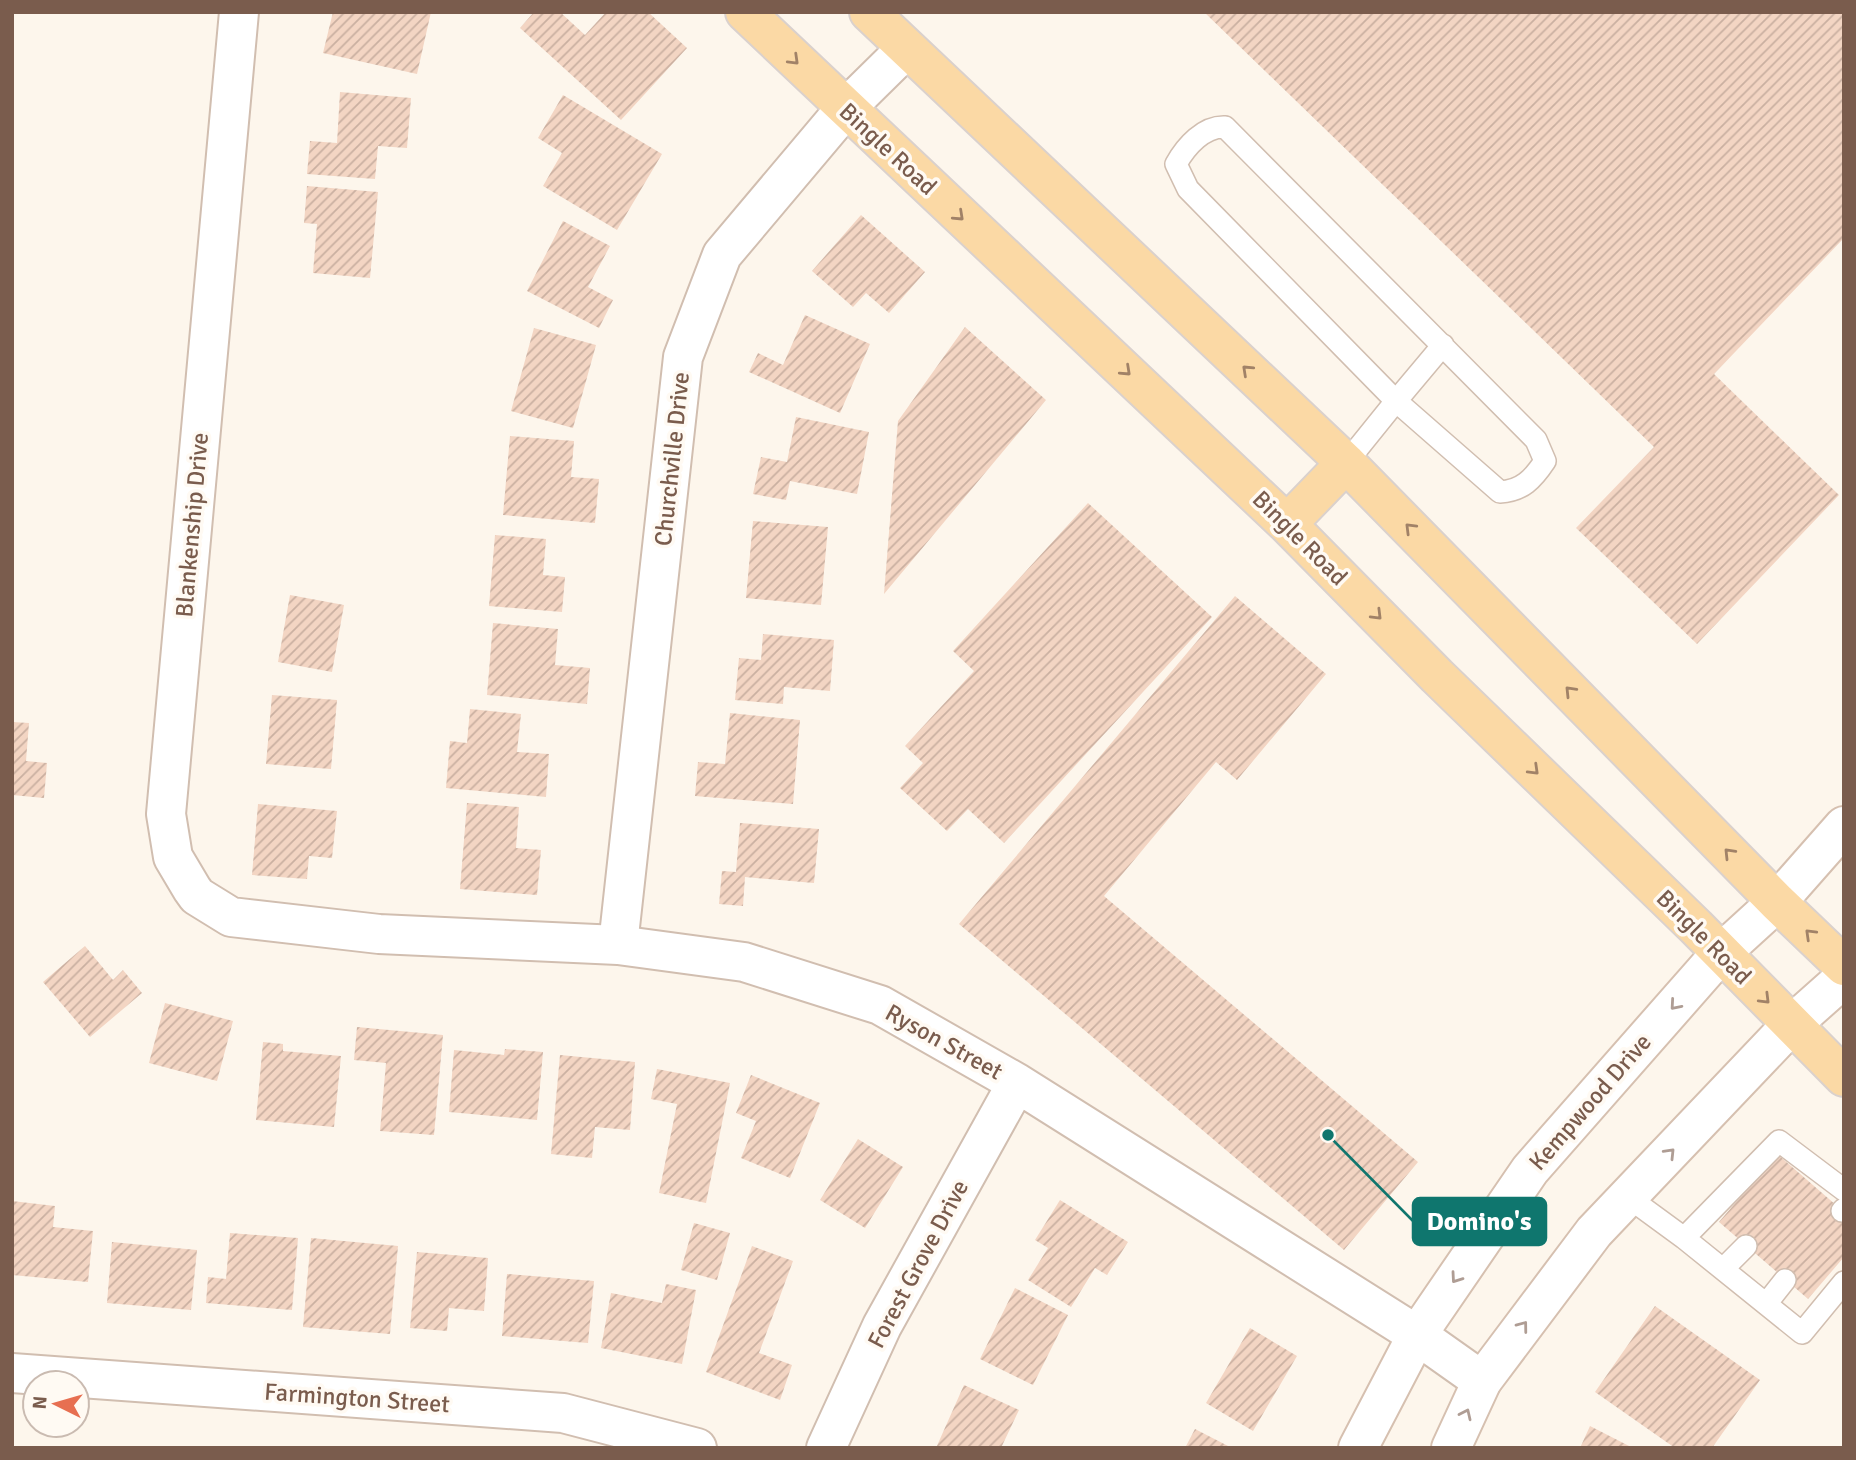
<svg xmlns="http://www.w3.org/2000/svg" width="1856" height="1460" font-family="Signika,sans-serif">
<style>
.building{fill:url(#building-hatch)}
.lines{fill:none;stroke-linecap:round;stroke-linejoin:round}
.service-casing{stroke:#d1beb0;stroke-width:24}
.minor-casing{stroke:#d1beb0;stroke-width:42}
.secondary-casing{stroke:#d6c0b0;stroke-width:42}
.primary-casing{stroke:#dad1cd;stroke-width:42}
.service{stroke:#fff;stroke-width:21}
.minor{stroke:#fff;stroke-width:38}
.secondary{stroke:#fff;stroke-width:38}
.primary{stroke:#fbd9a5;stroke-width:38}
.oneway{stroke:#a18267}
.oneway2{stroke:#af9d94}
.labels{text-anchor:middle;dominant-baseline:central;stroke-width:7;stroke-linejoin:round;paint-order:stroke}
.street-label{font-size:24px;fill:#7a5c4d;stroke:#fffaf3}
.leader{fill:none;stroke:#0f766e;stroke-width:2.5}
.callout-dot{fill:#0f766e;stroke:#fffaf3;stroke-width:2.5}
.callout{fill:#0f766e;stroke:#0f766e;stroke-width:2.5}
.callout-label{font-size:26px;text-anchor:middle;font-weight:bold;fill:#fff}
</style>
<defs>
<pattern id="building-hatch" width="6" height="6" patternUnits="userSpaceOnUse" patternTransform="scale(1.75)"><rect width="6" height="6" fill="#f3d5c3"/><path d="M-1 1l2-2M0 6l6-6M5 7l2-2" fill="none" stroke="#cab0a1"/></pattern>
</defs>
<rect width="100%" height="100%" fill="#fdf6ec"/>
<!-- building -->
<path class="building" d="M 333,12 L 431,12 L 417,74 L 323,53 Z
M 534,12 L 560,12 L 585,35 L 606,12 L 648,12 L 687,48 L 621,120 L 520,28 Z
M 1204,12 L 1844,12 L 1844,238 L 1714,374 L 1839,495 L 1697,644 L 1576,528 L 1654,447 Z
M 340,92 L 411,98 L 407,148 L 378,146 L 375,179 L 307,174 L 310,141 L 337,143 Z
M 563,95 L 662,154 L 617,230 L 543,186 L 562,153 L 538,138 Z
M 307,186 L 378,192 L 370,278 L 313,273 L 317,224 L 304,223 Z
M 861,215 L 925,272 L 889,313 L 866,293 L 853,307 L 812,271 Z
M 563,221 L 610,246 L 588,287 L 613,300 L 599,328 L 527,291 Z
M 805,315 L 870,344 L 840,413 L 749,372 L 758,353 L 783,365 Z
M 965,327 L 1046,400 L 884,594 L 898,421 Z
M 534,328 L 596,345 L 573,428 L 511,411 Z
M 796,417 L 869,432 L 857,494 L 790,481 L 786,500 L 753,494 L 761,457 L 787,462 Z
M 510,436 L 574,441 L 571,477 L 599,479 L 595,523 L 503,515 Z
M 1088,503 L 1212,617 L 1004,843 L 968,809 L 947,831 L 900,788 L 923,763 L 905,746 L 974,671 L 953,651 Z
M 753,521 L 828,527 L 821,605 L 746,598 Z
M 495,535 L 546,539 L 543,575 L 565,577 L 562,612 L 489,606 Z
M 290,595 L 344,605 L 332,672 L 278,662 Z
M 1235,596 L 1326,674 L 1237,780 L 1216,762 L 1104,896 L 1418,1162 L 1344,1250 L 959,924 Z
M 493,623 L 558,629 L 555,665 L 590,668 L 587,704 L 487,695 Z
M 763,634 L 834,640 L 830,691 L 784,687 L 783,704 L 735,700 L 739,658 L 761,660 Z
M 272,695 L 337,700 L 331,769 L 266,764 Z
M 470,709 L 521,714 L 517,752 L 549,754 L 546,797 L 446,788 L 450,741 L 467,743 Z
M 730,713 L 800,720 L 793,804 L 695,796 L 698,762 L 725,764 Z
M 12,722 L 29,723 L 26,761 L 47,763 L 44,798 L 12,795 Z
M 467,803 L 519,807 L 516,848 L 541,850 L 537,895 L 460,889 Z
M 258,804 L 337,811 L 332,858 L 309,856 L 307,879 L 252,875 Z
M 740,823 L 819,829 L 814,883 L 745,877 L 743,906 L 719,904 L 722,871 L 736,872 Z
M 85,946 L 113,980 L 123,970 L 142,993 L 90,1037 L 43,982 Z
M 165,1003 L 233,1021 L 217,1081 L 149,1063 Z
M 357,1027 L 443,1035 L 434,1135 L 380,1131 L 386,1063 L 354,1060 Z
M 263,1042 L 283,1044 L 283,1051 L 341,1056 L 334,1127 L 256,1120 Z
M 505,1049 L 543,1052 L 537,1120 L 449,1112 L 454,1050 L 504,1055 Z
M 560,1055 L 635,1062 L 630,1130 L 595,1127 L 592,1158 L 551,1154 Z
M 657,1069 L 730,1083 L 706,1203 L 659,1193 L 677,1104 L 651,1099 Z
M 751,1075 L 820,1103 L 790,1178 L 741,1158 L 756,1121 L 736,1113 Z
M 858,1139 L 903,1167 L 865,1228 L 820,1200 Z
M 1777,1154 L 1844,1212 L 1844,1257 L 1808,1299 L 1719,1222 Z
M 1060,1200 L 1128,1242 L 1107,1275 L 1095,1268 L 1071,1307 L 1028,1280 L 1048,1248 L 1035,1240 Z
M 12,1201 L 55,1206 L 53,1227 L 93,1231 L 88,1282 L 12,1275 Z
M 694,1223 L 730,1233 L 717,1280 L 681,1270 Z
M 230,1233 L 298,1238 L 292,1310 L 206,1303 L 208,1277 L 226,1279 Z
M 311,1238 L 398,1246 L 390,1334 L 303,1327 Z
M 112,1242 L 197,1250 L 191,1310 L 107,1303 Z
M 752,1246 L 793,1261 L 759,1353 L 792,1365 L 780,1400 L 706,1372 Z
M 417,1252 L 488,1258 L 484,1311 L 449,1308 L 447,1331 L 410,1328 Z
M 507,1274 L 594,1281 L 588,1343 L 502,1336 Z
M 666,1284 L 696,1290 L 682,1364 L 601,1348 L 611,1293 L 662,1303 Z
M 1015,1288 L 1068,1315 L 1033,1385 L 980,1359 Z
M 1655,1306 L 1760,1380 L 1712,1448 L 1675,1448 L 1595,1392 Z
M 1250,1328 L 1297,1356 L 1253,1431 L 1206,1403 Z
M 964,1385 L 1019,1410 L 1001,1448 L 936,1448 Z
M 1590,1426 L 1633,1448 L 1580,1448 Z
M 1195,1429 L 1232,1448 L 1185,1448 Z"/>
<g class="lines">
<defs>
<path id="service" d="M 1346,463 L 1396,401 L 1500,492 C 1522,491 1533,479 1545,461 L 1536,440 L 1225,127 C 1204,126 1186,146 1176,164 L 1188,189 L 1396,401 L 1443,345
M 1628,1197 L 1684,1238 L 1802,1333 L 1844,1282
M 1842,1211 L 1844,1209
M 1684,1238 L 1779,1141 L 1844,1190
M 1723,1269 L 1746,1246
M 1766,1304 L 1785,1280"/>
<path id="minor" d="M 239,12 L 166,814 L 173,857 L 192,889 L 197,896 L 231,917 L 379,934 L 618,945 L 744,962 L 880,1005 L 1017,1083 L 1417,1335 L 1482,1381
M 618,945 L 683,357 L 722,255 L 845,109 L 906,49
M 12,1373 L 563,1413 L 697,1448
M 826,1448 L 882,1326 L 1017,1083"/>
<path id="secondary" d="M 1358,1448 L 1417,1335 L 1530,1170 L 1720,954 L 1777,902 L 1844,826
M 1451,1448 L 1482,1381 L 1594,1232 L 1791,1025 L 1844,978"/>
<path id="primary" d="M 745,12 L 1287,524 L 1437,676 L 1696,927 L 1844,1077
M 869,12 L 1346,463 L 1777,902 L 1844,966
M 1287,524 L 1346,463"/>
</defs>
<!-- service casing -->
<use href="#service" class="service-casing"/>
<!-- minor casing -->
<use href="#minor" class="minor-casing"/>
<!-- secondary casing -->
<use href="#secondary" class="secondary-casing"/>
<!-- primary casing -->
<use href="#primary" class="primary-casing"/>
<!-- service -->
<use href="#service" class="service"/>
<!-- minor -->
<use href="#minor" class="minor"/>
<!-- secondary -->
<use href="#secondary" class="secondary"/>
<!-- primary -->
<use href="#primary" class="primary"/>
</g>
<!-- one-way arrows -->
<defs><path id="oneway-chevron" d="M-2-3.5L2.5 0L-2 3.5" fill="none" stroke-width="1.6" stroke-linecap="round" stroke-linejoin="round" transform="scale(1.75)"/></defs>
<g class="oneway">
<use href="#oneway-chevron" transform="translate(794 60) rotate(44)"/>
<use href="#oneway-chevron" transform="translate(959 216) rotate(43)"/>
<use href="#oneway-chevron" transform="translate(1247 370) rotate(-137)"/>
<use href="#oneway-chevron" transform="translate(1126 371) rotate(43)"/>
<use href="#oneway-chevron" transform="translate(1410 528) rotate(-135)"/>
<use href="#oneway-chevron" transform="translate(1377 615) rotate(45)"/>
<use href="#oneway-chevron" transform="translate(1570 691) rotate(-134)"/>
<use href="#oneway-chevron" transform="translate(1534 770) rotate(44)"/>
<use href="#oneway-chevron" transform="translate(1729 853) rotate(-134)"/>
<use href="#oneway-chevron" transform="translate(1810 934) rotate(-136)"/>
<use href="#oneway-chevron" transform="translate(1765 999) rotate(45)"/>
</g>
<g class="oneway2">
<use href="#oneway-chevron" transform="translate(1675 1005) rotate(131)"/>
<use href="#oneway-chevron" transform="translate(1670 1153) rotate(-46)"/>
<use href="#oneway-chevron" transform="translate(1456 1278) rotate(125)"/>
<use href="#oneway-chevron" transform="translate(1523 1326) rotate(-53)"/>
<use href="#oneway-chevron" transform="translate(1466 1414) rotate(-65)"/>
</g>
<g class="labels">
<!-- street labels -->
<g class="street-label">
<text transform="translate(888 149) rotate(43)">Bingle Road</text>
<text transform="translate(672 459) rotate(-84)">Churchville Drive</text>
<text transform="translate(192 525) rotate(-85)">Blankenship Drive</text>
<text transform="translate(1300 538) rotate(45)">Bingle Road</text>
<text transform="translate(1704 937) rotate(45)">Bingle Road</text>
<text transform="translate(944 1042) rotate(29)">Ryson Street</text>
<text transform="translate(1590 1102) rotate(-49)">Kempwood Drive</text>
<text transform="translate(918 1264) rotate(-62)">Forest Grove Drive</text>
<text transform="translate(357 1398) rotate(4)">Farmington Street</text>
</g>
</g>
<!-- callouts -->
<path class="leader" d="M1328 1135L1413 1221"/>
<circle class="callout-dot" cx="1328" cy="1135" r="7"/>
<rect class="callout" x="1413" y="1198" width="133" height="47" rx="7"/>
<g class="callout-label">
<text x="1479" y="1230">Domino's</text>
</g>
<!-- border -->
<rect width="1856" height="1460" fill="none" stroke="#7a5c4d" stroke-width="28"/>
<!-- north arrow -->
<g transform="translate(56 1404) rotate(275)"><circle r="33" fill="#fffaf3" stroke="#cabbb1" stroke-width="2"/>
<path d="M0-5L12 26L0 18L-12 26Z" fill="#e76f51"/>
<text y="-10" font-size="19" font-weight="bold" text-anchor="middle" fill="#7a5c4d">N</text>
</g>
</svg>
